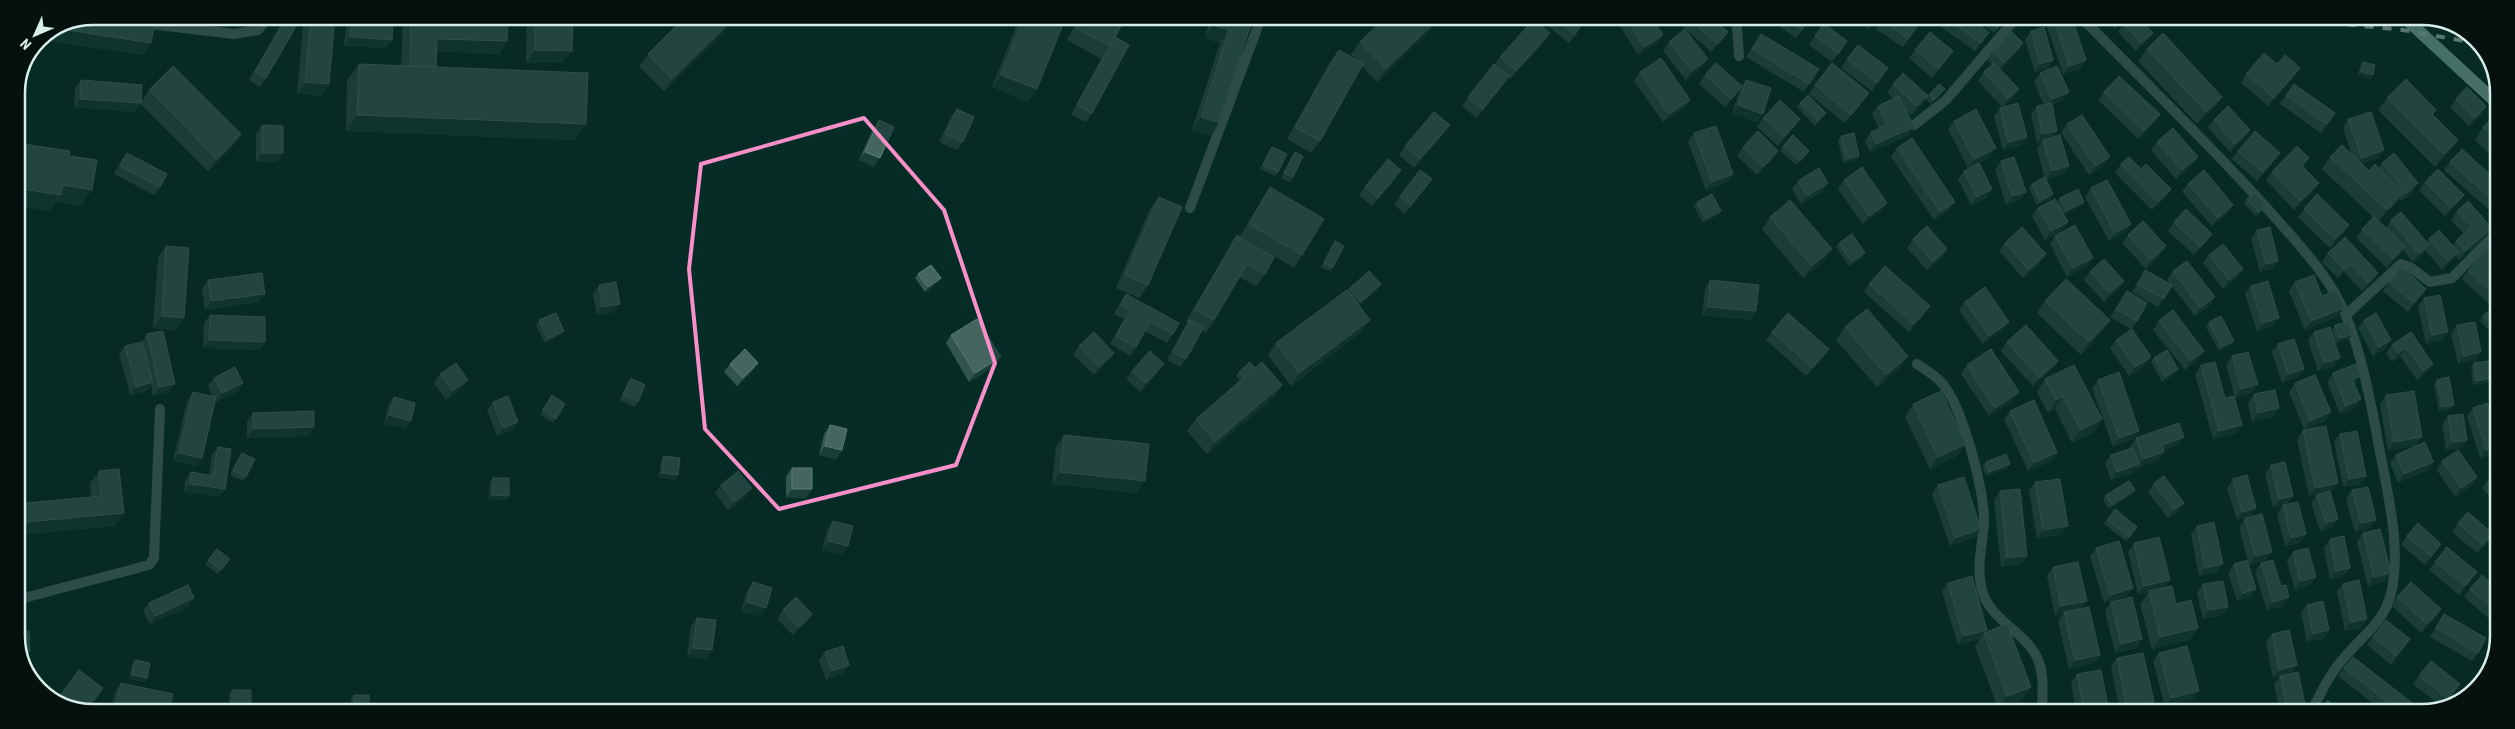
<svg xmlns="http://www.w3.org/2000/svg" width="2515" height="729" font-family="'Roboto Condensed',sans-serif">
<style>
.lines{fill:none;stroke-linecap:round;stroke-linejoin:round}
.street{stroke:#5e736e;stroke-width:10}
.primary{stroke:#95c2b7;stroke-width:12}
.rail{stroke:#bbd2cc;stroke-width:4;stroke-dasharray:9 9;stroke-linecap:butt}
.wall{fill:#33554f}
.shaded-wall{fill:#193e37}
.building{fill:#45665f;stroke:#5c7b75}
.marked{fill:none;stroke:#f98fc9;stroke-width:4;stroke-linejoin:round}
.rim{fill:none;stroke:#daeee9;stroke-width:2.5}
</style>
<rect width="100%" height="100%" fill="#052c25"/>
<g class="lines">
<!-- street -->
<path class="street" d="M 2082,18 C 2146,84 2213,147 2273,215 C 2300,246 2331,278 2346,316 C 2364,360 2372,410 2381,457 C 2389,499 2402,555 2390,597 C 2383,623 2359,639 2343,659 C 2329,675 2320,694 2311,713
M 125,21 L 234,34 L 258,30 L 269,16
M 1739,56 L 1737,27 L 1739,18
M 1914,125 L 1946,100 L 2016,18
M 1190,208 L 1261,18
M 2346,315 L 2401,264 L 2410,267 L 2430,282 L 2452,278 L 2498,231
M 1917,364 C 1924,369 1933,374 1939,380 C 1961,400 1984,488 1984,519 C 1983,545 1975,568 1983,593 C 1992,622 2028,633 2038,660 C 2045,676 2042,695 2042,712
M 16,600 L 149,565 L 154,558 L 160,409"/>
<!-- primary -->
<path class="primary" d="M 2406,19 L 2498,104"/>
<!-- rail -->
<path class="rail" d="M 2293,19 L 2403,30 L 2481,44"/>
</g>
<!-- wall -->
<path class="wall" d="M 279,16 L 302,16 L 266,78 L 260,87 L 249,80 L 284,19 Z
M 304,16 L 335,17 L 329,84 L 321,96 L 297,94 Z
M 408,17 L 508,17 L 507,41 L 499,54 L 437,51 L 436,67 L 586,124 L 575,140 L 346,131 L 347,80 L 359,64 L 401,66 L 403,25 Z
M 527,17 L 573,17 L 563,63 L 526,63 Z
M 1022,17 L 1039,17 L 1046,20 L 1047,17 L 1066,17 L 1028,102 L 992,87 L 1017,24 Z
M 1079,17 L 1126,17 L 1115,37 L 1092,113 L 1086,122 L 1071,114 L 1101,59 L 1067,40 Z
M 1211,17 L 1253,18 L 1211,136 L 1192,130 L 1220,43 L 1205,38 Z
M 352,18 L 392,40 L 386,48 L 344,46 L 346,27 Z
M 1385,18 L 1440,18 L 1435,25 L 1377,82 L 1362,66 L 1320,141 L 1311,153 L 1287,139 L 1330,62 L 1339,50 L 1355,59 L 1351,55 L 1360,42 Z
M 1538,18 L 1577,18 L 1578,32 L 1569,43 Z
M 1615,18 L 1652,18 L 1663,35 L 1657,43 L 1638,55 Z
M 1674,18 L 1713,18 L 1728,32 L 1722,40 L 1711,52 Z
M 1720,18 L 1732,18 L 1728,24 Z
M 1768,18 L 1811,18 L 1796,38 Z
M 1855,18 L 1877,18 L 1868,29 Z
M 1884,18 L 1918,25 L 1903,47 L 1876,29 Z
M 1923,18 L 1931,18 L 1928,22 Z
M 1941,18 L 1969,18 L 1989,32 L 1975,51 L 1937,24 Z
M 1986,18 L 2005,18 L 1994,33 L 1982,24 Z
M 2047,18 L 2072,18 L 2080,69 L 2063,74 L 2045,21 Z
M 2106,18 L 2127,18 L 2115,29 Z
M 2124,24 L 2147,41 L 2136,51 L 2118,32 Z
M 725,31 L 664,91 L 639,66 L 648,54 Z
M 2031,31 L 2053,60 L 2048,68 L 2035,72 L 2025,40 Z
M 1761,34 L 1809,84 L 1804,92 L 1746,57 Z
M 1815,36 L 1847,41 L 1832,62 L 1809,45 Z
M 1544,42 L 1510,79 L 1508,78 L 1477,118 L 1462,106 L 1500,57 Z
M 1669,42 L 1702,67 L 1686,80 L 1663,51 Z
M 2147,49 L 2222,97 L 2213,109 L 2197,124 L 2138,61 Z
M 1915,50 L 1953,51 L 1947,60 L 1932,78 L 1909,58 Z
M 2018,51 L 2000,69 L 2013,98 L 2003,107 L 2027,137 L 2021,145 L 2003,150 L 1994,116 L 2000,108 L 2002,107 L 1978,81 L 1984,72 L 1992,65 L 1987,60 L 1993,52 Z
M 1847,59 L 1888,68 L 1872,91 L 1841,68 Z
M 2363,62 L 2373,75 L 2370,79 L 2358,76 L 2360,66 Z
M 1640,72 L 1690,100 L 1684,108 L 1663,122 L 1634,81 Z
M 2040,73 L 2069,92 L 2063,100 L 2052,105 L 2053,137 L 2069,166 L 2063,174 L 2046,179 L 2050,199 L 2037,205 L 2029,188 L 2032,184 L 2045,179 L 2037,149 L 2042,142 L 2037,143 L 2031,114 L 2037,106 L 2044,105 L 2034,82 Z
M 2246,74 L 2294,76 L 2268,106 L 2241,83 Z
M 1705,75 L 1736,95 L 1725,107 L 1699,84 Z
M 81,80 L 141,102 L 149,90 L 241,134 L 233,146 L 208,171 L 140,103 L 135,112 L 74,107 L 75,89 Z
M 1746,80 L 1757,122 L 1732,114 L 1740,89 Z
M 1893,84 L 1922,104 L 1911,115 L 1906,110 L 1908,136 L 1870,152 L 1865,141 L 1871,132 L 1879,129 L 1872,114 L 1878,106 L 1894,99 L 1887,93 Z
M 2294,84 L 2327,124 L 2321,133 L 2280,104 Z
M 1815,85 L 1869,93 L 1845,123 L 1809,94 Z
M 1945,89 L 1931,104 L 1926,99 L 1929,95 Z
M 2104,92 L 2160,114 L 2154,123 L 2138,139 L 2098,100 Z
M 2387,98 L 2433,115 L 2458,140 L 2449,152 L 2435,167 L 2378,110 Z
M 2456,99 L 2486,106 L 2481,115 L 2469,126 L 2450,107 Z
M 1800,103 L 1826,113 L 1815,126 L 1797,107 Z
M 957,109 L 963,142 L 957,150 L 939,142 L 951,117 Z
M 2498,111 L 2498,162 L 2475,140 L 2483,127 Z
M 1763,118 L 1800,119 L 1794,127 L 1778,146 L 1757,127 Z
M 2348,119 L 2384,150 L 2378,158 L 2362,164 L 2369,171 L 2379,168 L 2382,163 L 2413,192 L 2401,201 L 2399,199 L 2395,204 L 2379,221 L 2386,228 L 2391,220 L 2426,243 L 2429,239 L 2453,245 L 2456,241 L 2464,234 L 2451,220 L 2457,211 L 2486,236 L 2459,260 L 2456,256 L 2442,270 L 2425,250 L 2423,254 L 2413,262 L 2403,250 L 2399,255 L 2387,268 L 2356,238 L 2362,229 L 2373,217 L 2322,169 L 2330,157 L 2352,155 L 2343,128 Z
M 879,120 L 874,167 L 859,160 L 873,129 Z
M 2214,120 L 2250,130 L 2244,139 L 2230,152 L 2208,128 Z
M 1954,121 L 1990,157 L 1968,168 L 1948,129 Z
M 2067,124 L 2104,165 L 2089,175 L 2061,133 Z
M 262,125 L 283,153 L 277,162 L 256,162 L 256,134 Z
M 1444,133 L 1414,168 L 1399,155 L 1405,146 Z
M 1694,133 L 1733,174 L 1728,182 L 1706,190 L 1688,142 Z
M 1841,136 L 1859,156 L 1856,161 L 1843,163 L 1838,140 Z
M 2157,142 L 2192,165 L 2176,179 L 2151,150 Z
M 1783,146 L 1806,155 L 1796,165 L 1780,150 Z
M 1272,147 L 1278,172 L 1275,176 L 1260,169 L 1269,151 Z
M 1743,147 L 1778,151 L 1772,159 L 1757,175 L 1737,156 Z
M 1897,148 L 1955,202 L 1949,210 L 1934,220 L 1891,157 Z
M 2238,151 L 2274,161 L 2257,181 L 2232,159 Z
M 1295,152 L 1293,177 L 1290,182 L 1281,178 L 1292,156 Z
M 127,153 L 160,187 L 154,195 L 114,174 L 121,161 Z
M 2001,161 L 2020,200 L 2006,205 L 1995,170 Z
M 2450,162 L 2498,182 L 2498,218 L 2444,170 Z
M 2121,164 L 2171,189 L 2165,198 L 2152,210 L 2115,173 Z
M 2303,167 L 2319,183 L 2313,191 L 2294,210 L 2266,180 L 2272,172 Z
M 1964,171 L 1992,189 L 1986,198 L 1971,205 L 1958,179 Z
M 1395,179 L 1372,206 L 1359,195 L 1365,187 Z
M 1432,179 L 1405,214 L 1394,205 L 1400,196 Z
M 1844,180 L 1881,211 L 1863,224 L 1838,189 Z
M 1798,181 L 1822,192 L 1801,204 L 1792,189 Z
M 2425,182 L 2458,204 L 2445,216 L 2419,190 Z
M 2188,184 L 2233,205 L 2228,213 L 2212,226 L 2182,192 Z
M 1270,187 L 1302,255 L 1294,268 L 1240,236 L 1262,200 Z
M 2091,188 L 2131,224 L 2125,232 L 2109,241 L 2085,197 Z
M 1159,197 L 1148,285 L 1139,298 L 1116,288 L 1150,209 Z
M 2060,198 L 2081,206 L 2064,214 L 2062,231 L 2045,240 L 2032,216 L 2038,208 L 2057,202 Z
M 2247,199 L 2266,205 L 2263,209 L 2256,216 L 2244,204 Z
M 1697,202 L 1721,211 L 1718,215 L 1703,223 L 1694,206 Z
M 2304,209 L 2349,225 L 2343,234 L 2330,248 L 2298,217 Z
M 1770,217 L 1832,249 L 1823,261 L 1803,278 L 1762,229 Z
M 2174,222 L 2206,242 L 2194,255 L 2168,231 Z
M 2257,230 L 2278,261 L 2272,269 L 2260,272 L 2251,238 Z
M 1237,235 L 1265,274 L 1256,286 L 1240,277 L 1214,320 L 1206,333 L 1202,330 L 1186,359 L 1180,367 L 1167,360 L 1184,328 L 1188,323 L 1186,321 L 1229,248 Z
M 2128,235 L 2160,255 L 2146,269 L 2122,243 Z
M 2055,236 L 2093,258 L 2087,266 L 2067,277 L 2050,244 Z
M 1913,239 L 1947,249 L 1941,258 L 1927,270 L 1907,248 Z
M 2498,240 L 2498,265 L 2489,275 L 2497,283 L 2498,282 L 2498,297 L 2490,305 L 2462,279 L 2468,271 L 2491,247 Z
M 1335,241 L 1333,267 L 1330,271 L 1321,267 Z
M 1839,243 L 1865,253 L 1862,257 L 1849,266 L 1836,247 Z
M 2005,243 L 2040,263 L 2023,278 L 1999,251 Z
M 166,246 L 176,330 L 153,328 L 158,258 Z
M 2328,253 L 2378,273 L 2372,281 L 2362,291 L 2344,272 L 2338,278 L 2322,262 Z
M 2209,255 L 2237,278 L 2223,289 L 2203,263 Z
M 2145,270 L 2171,285 L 2167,280 L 2173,271 L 2215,297 L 2209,306 L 2195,316 L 2172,286 L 2158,307 L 2132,292 Z
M 2090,272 L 2124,281 L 2118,290 L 2104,302 L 2084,280 Z
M 918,274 L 941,278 L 938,282 L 925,292 L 915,278 Z
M 208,280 L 265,294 L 259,302 L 205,310 L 202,289 Z
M 1710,280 L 1756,311 L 1751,320 L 1702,315 L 1705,289 Z
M 2295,282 L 2322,296 L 2338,316 L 2305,330 L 2289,291 Z
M 2389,282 L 2426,289 L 2420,297 L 2408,312 L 2383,291 Z
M 1381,284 L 1375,292 L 1359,306 L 1370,320 L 1361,332 L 1291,386 L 1268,355 L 1276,343 L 1348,291 L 1349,289 Z
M 1869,284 L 1930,306 L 1924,314 L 1909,332 L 1864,292 Z
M 599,285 L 614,312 L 597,315 L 593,294 Z
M 2251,286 L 2273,326 L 2257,331 L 2245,294 Z
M 2127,291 L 2137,321 L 2131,329 L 2110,317 Z
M 1126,294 L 1173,334 L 1167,343 L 1145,331 L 1136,347 L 1130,356 L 1110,344 L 1124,319 L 1114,314 Z
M 2424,298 L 2443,340 L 2426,344 L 2418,306 Z
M 2045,301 L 2110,320 L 2101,333 L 2081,355 L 2037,313 Z
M 1965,302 L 2003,330 L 1983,344 L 1959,310 Z
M 2498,310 L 2498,334 L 2495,337 L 2480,321 L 2483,316 Z
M 210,315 L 265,342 L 259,350 L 203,348 L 204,323 Z
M 539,320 L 564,331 L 561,335 L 545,343 L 536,325 Z
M 2364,320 L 2386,348 L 2373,356 L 2358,328 Z
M 2159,321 L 2204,351 L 2198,359 L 2185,370 L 2153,330 Z
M 2209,322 L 2234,341 L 2231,345 L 2219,351 L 2206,327 Z
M 2335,325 L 2352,335 L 2349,339 L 2336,343 L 2332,330 Z
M 2457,325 L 2475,361 L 2458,364 L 2451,334 Z
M 1845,327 L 1899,369 L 1877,387 L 1836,340 Z
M 1772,332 L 1823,358 L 1806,376 L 1766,340 Z
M 2314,332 L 2334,367 L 2318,371 L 2308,340 Z
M 2411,332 L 2427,372 L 2417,380 L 2400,356 L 2392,362 L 2386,353 L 2392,345 Z
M 147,334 L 175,384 L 169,392 L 153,396 L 151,385 L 147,391 L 130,395 L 119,354 L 125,346 L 142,342 Z
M 951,335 L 995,366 L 969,382 L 946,343 Z
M 2116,340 L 2151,357 L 2145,365 L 2129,376 L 2110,348 Z
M 2007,342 L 2058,361 L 2052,369 L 2033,386 L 2001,351 Z
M 2278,344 L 2304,369 L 2298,377 L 2282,383 L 2272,352 Z
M 1079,346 L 1114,353 L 1108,361 L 1094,375 L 1073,355 Z
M 2232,356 L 2258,384 L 2252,393 L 2235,398 L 2226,365 Z
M 2154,358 L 2175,374 L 2162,382 L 2151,362 Z
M 2474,363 L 2497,377 L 2494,382 L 2473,385 L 2471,367 Z
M 730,364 L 752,372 L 737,386 L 724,372 Z
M 1967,365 L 2013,400 L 1989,416 L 1961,374 Z
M 2074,365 L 2094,432 L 2072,443 L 2055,409 L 2048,413 L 2037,392 L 2045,379 Z
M 2201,365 L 2225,398 L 2242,425 L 2236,433 L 2213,439 L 2195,374 Z
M 1255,368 L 1282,385 L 1273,398 L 1207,454 L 1187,431 L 1196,419 L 1240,381 L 1236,376 L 1239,372 Z
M 1132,371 L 1158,372 L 1140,392 L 1126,379 Z
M 2333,373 L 2355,384 L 2355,408 L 2340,414 L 2327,382 Z
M 440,374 L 462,388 L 446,400 L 434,383 Z
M 214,378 L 243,383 L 237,392 L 216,402 L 215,400 L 202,458 L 196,466 L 173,461 L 187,401 L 193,392 L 213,397 L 208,386 Z
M 631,378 L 638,402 L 634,407 L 620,400 L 628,382 Z
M 2098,380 L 2139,431 L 2133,439 L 2113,447 L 2092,388 Z
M 2437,380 L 2454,405 L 2451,409 L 2439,411 L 2434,384 Z
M 2295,383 L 2325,421 L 2304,429 L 2289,392 Z
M 2254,394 L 2273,417 L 2252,422 L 2248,403 Z
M 552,395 L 565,404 L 553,423 L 540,414 Z
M 2386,395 L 2416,446 L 2388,451 L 2380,404 Z
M 394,397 L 411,421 L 405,429 L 384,424 L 388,406 Z
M 2497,401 L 2497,453 L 2480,458 L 2467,416 L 2473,408 L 2490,412 L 2493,411 L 2491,410 Z
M 493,402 L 518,422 L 512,430 L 497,436 L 487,410 Z
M 1913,404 L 1957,456 L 1930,469 L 1905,417 Z
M 2010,411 L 2057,452 L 2052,461 L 2028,471 L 2004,419 Z
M 253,413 L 314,427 L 308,436 L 247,438 L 247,422 Z
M 2448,416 L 2467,440 L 2461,448 L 2446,450 L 2442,424 Z
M 830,425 L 842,450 L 836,459 L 819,455 L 824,434 Z
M 2303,430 L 2332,492 L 2330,492 L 2338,519 L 2332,528 L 2320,531 L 2311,503 L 2317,495 L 2320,494 L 2309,496 L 2297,439 Z
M 2340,434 L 2366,476 L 2360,484 L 2343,487 L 2334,442 Z
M 1064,435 L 1137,493 L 1052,484 L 1056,447 Z
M 2136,438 L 2178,445 L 2164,451 L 2164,452 L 2158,460 L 2138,468 L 2137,467 L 2133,473 L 2111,480 L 2105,463 L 2111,455 L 2130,448 L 2130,447 Z
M 218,447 L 225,489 L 219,497 L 184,492 L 185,481 L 191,472 L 209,475 L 212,455 Z
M 242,453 L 246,477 L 243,481 L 230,475 L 239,457 Z
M 2396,455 L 2433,462 L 2428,470 L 2398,483 L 2390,463 Z
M 664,456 L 678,475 L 675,480 L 659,477 L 661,460 Z
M 2442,461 L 2477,477 L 2471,486 L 2455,497 L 2437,470 Z
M 1986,462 L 2007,468 L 1986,476 L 1982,466 Z
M 2271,465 L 2287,504 L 2273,507 L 2265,474 Z
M 792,468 L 812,489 L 806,498 L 786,498 L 786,477 Z
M 99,471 L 115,526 L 16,535 L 16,504 L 91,497 L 90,483 Z
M 2497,472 L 2497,504 L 2482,488 L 2488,480 Z
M 493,478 L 509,496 L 506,500 L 489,499 L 490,482 Z
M 2233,479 L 2250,517 L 2237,520 L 2227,488 Z
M 2035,482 L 2062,534 L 2037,539 L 2029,491 Z
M 2154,483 L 2178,511 L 2168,518 L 2148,492 Z
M 721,485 L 746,497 L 728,510 L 715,493 Z
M 1938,485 L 1981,529 L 1975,537 L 1950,546 L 1932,494 Z
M 2135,490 L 2132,495 L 2109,509 L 2103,499 L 2106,495 Z
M 2352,490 L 2370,528 L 2355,532 L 2346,499 Z
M 2000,491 L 2027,556 L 2021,564 L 2001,567 L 1994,500 Z
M 2283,505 L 2300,543 L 2285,546 L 2277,514 Z
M 2115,509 L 2137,527 L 2126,541 L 2104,524 Z
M 2245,518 L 2266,560 L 2249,565 L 2239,527 Z
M 833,521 L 848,546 L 842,554 L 822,550 L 827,530 Z
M 2458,523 L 2493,534 L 2487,543 L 2477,553 L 2452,532 Z
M 2197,526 L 2217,572 L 2199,576 L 2191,534 Z
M 2363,533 L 2385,581 L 2368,586 L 2357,542 Z
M 2407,536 L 2441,544 L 2425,565 L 2401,545 Z
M 2330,539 L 2344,576 L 2330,579 L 2324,548 Z
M 2134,543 L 2170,580 L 2164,588 L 2176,604 L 2198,628 L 2189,640 L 2152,649 L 2140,604 L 2149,592 L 2138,594 L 2128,552 Z
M 2096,548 L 2127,596 L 2104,603 L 2090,556 Z
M 217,549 L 230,559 L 218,574 L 205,564 Z
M 2293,552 L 2316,577 L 2310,585 L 2295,590 L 2287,561 Z
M 2435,562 L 2477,572 L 2459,595 L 2429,570 Z
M 2261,563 L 2289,597 L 2283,606 L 2267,610 L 2255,572 Z
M 2234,564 L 2256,589 L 2250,597 L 2237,601 L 2228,573 Z
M 2053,567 L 2081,609 L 2100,655 L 2094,663 L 2069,669 L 2058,621 L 2064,613 L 2055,615 L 2047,576 Z
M 753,582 L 760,616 L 741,611 L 747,591 Z
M 1948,583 L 1987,630 L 1985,633 L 2031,687 L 2022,700 L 1998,708 L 1975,646 L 1980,639 L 1958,645 L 1942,591 Z
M 2203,584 L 2228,607 L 2222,615 L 2203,619 L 2197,593 Z
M 2343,584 L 2367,619 L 2361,628 L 2345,631 L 2337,592 Z
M 2496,588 L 2496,625 L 2464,597 L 2470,589 Z
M 2397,597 L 2441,609 L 2435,618 L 2421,633 L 2392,606 Z
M 2111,602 L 2142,639 L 2136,648 L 2115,653 L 2105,611 Z
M 149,603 L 188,607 L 150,624 L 143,611 Z
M 2307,605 L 2329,630 L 2323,639 L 2307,642 L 2301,613 Z
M 783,610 L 812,614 L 807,622 L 793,635 L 777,619 Z
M 2444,614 L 2478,653 L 2472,661 L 2430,637 Z
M 697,618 L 712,650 L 706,659 L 687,657 L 691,626 Z
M 2272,634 L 2297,665 L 2291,673 L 2307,713 L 2280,713 L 2274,684 L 2279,677 L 2273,678 L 2266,642 Z
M 2373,637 L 2410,639 L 2391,665 L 2367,645 Z
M 825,652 L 849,665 L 844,673 L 826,680 L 819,660 Z
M 2490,652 L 2496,656 L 2490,665 L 2484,660 Z
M 2159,653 L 2193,699 L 2165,707 L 2153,661 Z
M 2117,658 L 2154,702 L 2148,711 L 2140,712 L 2120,712 L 2111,666 Z
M 135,660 L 147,678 L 144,682 L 129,679 L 132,664 Z
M 2344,668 L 2422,713 L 2385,713 L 2338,676 Z
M 2077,674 L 2108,706 L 2104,712 L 2076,712 L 2071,683 Z
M 2419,676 L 2454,693 L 2444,705 L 2441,706 L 2413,684 Z
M 121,683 L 169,710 L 111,710 L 115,692 Z
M 232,690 L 248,709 L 229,709 L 229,694 Z
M 354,695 L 369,709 L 368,711 L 351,711 L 351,699 Z"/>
<!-- shaded-wall -->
<path class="shaded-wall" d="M 369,17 L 391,17 L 389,20 Z
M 734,18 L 725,31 L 664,91 L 672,79 Z
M 1439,18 L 1440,18 L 1435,25 L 1377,82 L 1386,69 Z
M 2124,18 L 2127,18 L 2115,29 L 2121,20 Z
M 1213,25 L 1229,30 L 1220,43 L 1205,38 Z
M 61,29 L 151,43 L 143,55 L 38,40 L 39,38 Z
M 1728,32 L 1722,40 L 1711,52 L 1717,44 Z
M 1550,33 L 1544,42 L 1510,79 L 1516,71 Z
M 2153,33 L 2147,41 L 2136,51 L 2141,43 Z
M 1663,35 L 1657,43 L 1638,55 L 1644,47 Z
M 350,37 L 392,40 L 386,48 L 344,46 Z
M 437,39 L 507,41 L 499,54 L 428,51 Z
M 2023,43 L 2018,51 L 1998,71 L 2004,63 Z
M 535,50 L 572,51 L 563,63 L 526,63 Z
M 1953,51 L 1947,60 L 1932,78 L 1938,69 Z
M 1708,59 L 1702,67 L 1686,80 L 1692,71 Z
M 2053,60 L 2048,68 L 2035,72 L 2040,64 Z
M 2086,60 L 2080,69 L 2063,74 L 2069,66 Z
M 2300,68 L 2294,76 L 2268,106 L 2274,98 Z
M 2361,72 L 2373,75 L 2370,79 L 2358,76 Z
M 1001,75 L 1037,89 L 1028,102 L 992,87 Z
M 1509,76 L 1504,84 L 1477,118 L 1483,109 Z
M 305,82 L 329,84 L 321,96 L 297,94 Z
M 1742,86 L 1736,95 L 1725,107 L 1731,99 Z
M 2019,89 L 2013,98 L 2002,107 L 2008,99 Z
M 2069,92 L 2063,100 L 2046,108 L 2052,99 Z
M 1869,93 L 1863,101 L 1845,123 L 1851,115 Z
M 1928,96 L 1922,104 L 1911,115 L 1917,106 Z
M 2222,97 L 2213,109 L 2197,124 L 2206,112 Z
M 80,99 L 141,103 L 135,112 L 74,107 Z
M 1690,100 L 1684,108 L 1663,122 L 1669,114 Z
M 1738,105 L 1763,114 L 1757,122 L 1732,114 Z
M 2486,106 L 2481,115 L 2469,126 L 2475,118 Z
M 2160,114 L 2154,123 L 2138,139 L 2144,131 Z
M 357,115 L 586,124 L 575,140 L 346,131 Z
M 1201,117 L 1219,123 L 1211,136 L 1192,130 Z
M 1800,119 L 1794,127 L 1778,146 L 1784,137 Z
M 1450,125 L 1444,133 L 1414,168 L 1420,159 Z
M 1914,127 L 1908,136 L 1870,152 L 1876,144 Z
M 2250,130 L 2244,139 L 2230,152 L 2235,144 Z
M 2057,131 L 2052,140 L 2043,140 L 2042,142 L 2037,143 L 2042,134 Z
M 241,134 L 233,146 L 208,171 L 217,159 Z
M 2027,137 L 2021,145 L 2003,150 L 2008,142 Z
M 2458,140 L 2449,152 L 2435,167 L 2444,154 Z
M 1996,148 L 1990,157 L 1968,168 L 1974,159 Z
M 2384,150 L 2378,158 L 2356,166 L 2362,158 Z
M 1778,151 L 1772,159 L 1757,175 L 1763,167 Z
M 865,152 L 880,158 L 874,167 L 859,160 Z
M 262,153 L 283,153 L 277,162 L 256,162 Z
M 2280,153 L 2274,161 L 2257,181 L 2263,172 Z
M 1859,156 L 1856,161 L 1843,163 L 1846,159 Z
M 2110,157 L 2104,165 L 2089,175 L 2095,166 Z
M 2198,157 L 2192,165 L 2176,179 L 2182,170 Z
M 2069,166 L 2063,174 L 2046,180 L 2052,171 Z
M 1401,170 L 1395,179 L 1372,206 L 1378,198 Z
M 1733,174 L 1728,182 L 1706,190 L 1712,182 Z
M 1828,183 L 1822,192 L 1801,204 L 1807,196 Z
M 2319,183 L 2313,191 L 2294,210 L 2300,201 Z
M 2418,183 L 2413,192 L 2401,201 L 2407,193 Z
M 63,185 L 92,190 L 81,206 L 56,202 L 50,211 L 16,206 L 16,188 Z
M 1992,189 L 1986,198 L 1971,205 L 1977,197 Z
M 2171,189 L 2165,198 L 2152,210 L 2158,202 Z
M 2026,192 L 2020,200 L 2006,205 L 2012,196 Z
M 2404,192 L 2395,204 L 2378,222 L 2387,210 Z
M 2053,194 L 2050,199 L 2037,205 L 2040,201 Z
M 2464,195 L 2458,204 L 2445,216 L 2451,208 Z
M 1955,202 L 1949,210 L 1934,220 L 1940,212 Z
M 2084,202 L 2081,206 L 2063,215 L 2066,211 Z
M 1887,203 L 1881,211 L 1863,224 L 1869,216 Z
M 2233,205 L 2228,213 L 2212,226 L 2218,218 Z
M 1721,211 L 1718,215 L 1703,223 L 1706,219 Z
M 2068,222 L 2062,231 L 2045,240 L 2051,231 Z
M 2131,224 L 2125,232 L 2109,241 L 2115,233 Z
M 2349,225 L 2343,234 L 2330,248 L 2335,239 Z
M 2492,228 L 2486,236 L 2459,260 L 2465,251 Z
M 2212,234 L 2206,242 L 2194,255 L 2200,247 Z
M 2429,245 L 2423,254 L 2413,262 L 2419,254 Z
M 2166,246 L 2160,255 L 2146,269 L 2151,260 Z
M 2405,246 L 2399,255 L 2387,268 L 2393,259 Z
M 1832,249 L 1823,261 L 1803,278 L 1812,266 Z
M 1947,249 L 1941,258 L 1927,270 L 1933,262 Z
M 2458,252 L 2452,260 L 2442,270 L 2448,261 Z
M 1865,253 L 1862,257 L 1849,266 L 1852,262 Z
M 2046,254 L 2040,263 L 2023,278 L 2029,270 Z
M 2093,258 L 2087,266 L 2067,277 L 2073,268 Z
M 2278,261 L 2272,269 L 2260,272 L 2266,264 Z
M 2498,263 L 2497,266 L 2482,282 L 2488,274 Z
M 2350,264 L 2344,272 L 2338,278 L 2344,270 Z
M 2243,269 L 2237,278 L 2223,289 L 2229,280 Z
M 2378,273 L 2372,281 L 2362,291 L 2368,283 Z
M 941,278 L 938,282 L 925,292 L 928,287 Z
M 2124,281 L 2118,290 L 2104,302 L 2110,293 Z
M 1381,284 L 1375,292 L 1355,310 L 1361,302 Z
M 2426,289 L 2420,297 L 2408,312 L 2414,303 Z
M 265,294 L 259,302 L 205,310 L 211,301 Z
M 2215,297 L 2209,306 L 2195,316 L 2200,308 Z
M 620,304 L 614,312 L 597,315 L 602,307 Z
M 1930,306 L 1924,314 L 1909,332 L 1914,324 Z
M 1708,307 L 1756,311 L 1751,320 L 1702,315 Z
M 2344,308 L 2338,316 L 2305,330 L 2311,321 Z
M 162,316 L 184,318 L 176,330 L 153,328 Z
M 2279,318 L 2273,326 L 2257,331 L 2262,323 Z
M 1370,320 L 1361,332 L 1291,386 L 1299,373 Z
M 2110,320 L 2101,333 L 2081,355 L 2089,342 Z
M 2009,322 L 2003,330 L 1983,344 L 1989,336 Z
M 564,331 L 561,335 L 545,343 L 548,339 Z
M 2448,332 L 2443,340 L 2426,344 L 2432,335 Z
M 2352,335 L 2349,339 L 2336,343 L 2339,338 Z
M 209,340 L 265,342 L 259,350 L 203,348 Z
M 2391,340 L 2386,348 L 2373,356 L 2379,347 Z
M 2234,341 L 2231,345 L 2219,351 L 2222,347 Z
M 2406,348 L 2400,356 L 2392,362 L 2398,353 Z
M 1829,349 L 1823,358 L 1806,376 L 1812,368 Z
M 2204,351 L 2198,359 L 2185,370 L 2190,361 Z
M 2481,352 L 2475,361 L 2458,364 L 2464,356 Z
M 1114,353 L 1108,361 L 1094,375 L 1099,367 Z
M 1908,356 L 1899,369 L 1877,387 L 1886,375 Z
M 1001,357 L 995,366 L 969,382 L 975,373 Z
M 2151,357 L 2145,365 L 2129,376 L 2135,367 Z
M 2340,358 L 2334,367 L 2318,371 L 2324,363 Z
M 2058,361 L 2052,369 L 2033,386 L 2039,378 Z
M 758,363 L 752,372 L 737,386 L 743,378 Z
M 1164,364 L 1158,372 L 1140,392 L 1146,383 Z
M 2433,364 L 2427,372 L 2417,380 L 2423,371 Z
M 2178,369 L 2175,374 L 2162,382 L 2165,377 Z
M 2304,369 L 2298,377 L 2282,383 L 2288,374 Z
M 2361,376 L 2355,384 L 2346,388 L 2352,379 Z
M 2497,377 L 2494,382 L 2473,385 L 2476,381 Z
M 468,380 L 462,388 L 446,400 L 452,391 Z
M 153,382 L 147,391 L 130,395 L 136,387 Z
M 243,383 L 237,392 L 216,402 L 222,393 Z
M 175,384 L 169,392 L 153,396 L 159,387 Z
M 2258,384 L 2252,393 L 2235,398 L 2241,389 Z
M 1282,385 L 1273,398 L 1207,454 L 1215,442 Z
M 2019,392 L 2013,400 L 1989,416 L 1995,408 Z
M 2063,397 L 2055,409 L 2048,413 L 2056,400 Z
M 2361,399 L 2355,408 L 2340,414 L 2346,406 Z
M 2454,405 L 2451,409 L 2439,411 L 2442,407 Z
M 2279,408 L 2273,417 L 2252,422 L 2258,413 Z
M 2331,412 L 2325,421 L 2304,429 L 2310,421 Z
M 389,415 L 411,421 L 405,429 L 384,424 Z
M 2102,419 L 2094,432 L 2072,443 L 2081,430 Z
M 518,422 L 512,430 L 497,436 L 503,428 Z
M 2242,425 L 2236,433 L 2213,439 L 2219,431 Z
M 314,427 L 308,436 L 247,438 L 253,429 Z
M 2139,431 L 2133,439 L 2113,447 L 2119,438 Z
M 2184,437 L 2178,445 L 2156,454 L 2162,445 Z
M 2422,437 L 2416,446 L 2388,451 L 2394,442 Z
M 2467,440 L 2461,448 L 2446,450 L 2452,442 Z
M 1966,444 L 1957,456 L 1930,469 L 1938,457 Z
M 825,446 L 842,450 L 836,459 L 819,455 Z
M 2497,446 L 2497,453 L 2480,458 L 2486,450 Z
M 2057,452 L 2052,461 L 2028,471 L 2034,463 Z
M 2164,452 L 2158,460 L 2138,468 L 2143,459 Z
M 179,453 L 202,458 L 196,466 L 173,461 Z
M 2433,462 L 2428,470 L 2398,483 L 2404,474 Z
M 2010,464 L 2007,468 L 1986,476 L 1989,472 Z
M 2139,464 L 2133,473 L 2111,480 L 2117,472 Z
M 1060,472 L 1145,481 L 1137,493 L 1052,484 Z
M 662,473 L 678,475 L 675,480 L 659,477 Z
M 2366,476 L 2360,484 L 2343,487 L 2349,479 Z
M 2477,477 L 2471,486 L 2455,497 L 2461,488 Z
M 2338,483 L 2332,492 L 2309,496 L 2315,488 Z
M 190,484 L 225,489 L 219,497 L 184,492 Z
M 752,488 L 746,497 L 728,510 L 734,502 Z
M 792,489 L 812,489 L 806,498 L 786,498 Z
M 2135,490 L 2132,495 L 2109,509 L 2112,505 Z
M 492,495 L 509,496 L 506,500 L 489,499 Z
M 2293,496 L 2287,504 L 2273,507 L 2279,499 Z
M 2184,503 L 2178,511 L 2168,518 L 2174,510 Z
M 2256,508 L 2250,517 L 2237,520 L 2242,512 Z
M 124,513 L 115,526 L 16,535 L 16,523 Z
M 2338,519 L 2332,528 L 2320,531 L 2326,523 Z
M 2376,520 L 2370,528 L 2355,532 L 2361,523 Z
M 2068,526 L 2062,534 L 2037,539 L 2043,530 Z
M 1981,529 L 1975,537 L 1950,546 L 1955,538 Z
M 2306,534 L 2300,543 L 2285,546 L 2291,538 Z
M 2493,534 L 2487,543 L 2477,553 L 2483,545 Z
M 828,541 L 848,546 L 842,554 L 822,550 Z
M 2441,544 L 2436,552 L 2425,565 L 2431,556 Z
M 2272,552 L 2266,560 L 2249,565 L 2255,556 Z
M 2027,556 L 2021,564 L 2001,567 L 2007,558 Z
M 2223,564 L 2217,572 L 2199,576 L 2205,568 Z
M 2350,568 L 2344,576 L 2330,579 L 2336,571 Z
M 2477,572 L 2471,580 L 2459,595 L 2465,586 Z
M 2391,573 L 2385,581 L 2368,586 L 2374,577 Z
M 2316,577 L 2310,585 L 2295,590 L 2300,581 Z
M 2170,580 L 2164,588 L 2138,594 L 2144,586 Z
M 2133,588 L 2127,596 L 2104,603 L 2110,595 Z
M 2256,589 L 2250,597 L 2237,601 L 2243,593 Z
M 2289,597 L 2283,606 L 2267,610 L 2273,602 Z
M 194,598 L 188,607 L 150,624 L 155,616 Z
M 2087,601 L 2081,609 L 2055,615 L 2061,606 Z
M 747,602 L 766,608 L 760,616 L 741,611 Z
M 2228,607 L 2222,615 L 2203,619 L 2208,610 Z
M 2441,609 L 2435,618 L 2421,633 L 2427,624 Z
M 812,614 L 807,622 L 793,635 L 799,627 Z
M 2367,619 L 2361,628 L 2345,631 L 2351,622 Z
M 2198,628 L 2189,640 L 2152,649 L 2160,637 Z
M 1987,630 L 1980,639 L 1958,645 L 1963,636 Z
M 2329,630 L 2323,639 L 2307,642 L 2313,634 Z
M 2142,639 L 2136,648 L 2115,653 L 2121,644 Z
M 2410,639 L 2404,648 L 2391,665 L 2396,656 Z
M 693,648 L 712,650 L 706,659 L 687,657 Z
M 20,651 L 30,651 L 24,659 Z
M 2100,655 L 2094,663 L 2069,669 L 2075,660 Z
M 849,665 L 844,673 L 826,680 L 832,671 Z
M 2297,665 L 2291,674 L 2273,678 L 2279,670 Z
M 132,675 L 147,678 L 144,682 L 129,679 Z
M 2031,687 L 2022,700 L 1998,708 L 2007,696 Z
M 2199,691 L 2193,699 L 2165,707 L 2171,698 Z
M 2154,702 L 2148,711 L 2140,712 L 2124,712 L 2127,708 Z
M 232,705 L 251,705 L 248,709 L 229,709 Z
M 2108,706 L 2104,712 L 2083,712 L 2084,711 Z
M 354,709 L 369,709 L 368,711 L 353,711 Z"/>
<!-- building -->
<path class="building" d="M 93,16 L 154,25 L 151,43 L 61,29 Z
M 287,16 L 302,16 L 266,78 L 255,72 Z
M 311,16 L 335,17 L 329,84 L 305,82 Z
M 411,17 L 508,17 L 507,41 L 437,39 L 436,67 L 410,66 Z
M 535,17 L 573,17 L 572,51 L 535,50 Z
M 685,17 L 732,17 L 734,18 L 672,79 L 648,54 Z
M 1024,17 L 1039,17 L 1049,21 L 1051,17 L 1066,17 L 1037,89 L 1001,75 Z
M 1081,17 L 1126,17 L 1110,46 L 1076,28 Z
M 1216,17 L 1253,18 L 1219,123 L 1201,117 L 1229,30 L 1213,25 Z
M 352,18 L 393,21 L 392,40 L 350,37 Z
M 1385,18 L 1439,18 L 1386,69 L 1360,42 Z
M 1554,18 L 1577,18 L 1584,23 L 1574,34 Z
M 1626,18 L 1652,18 L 1663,35 L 1644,47 Z
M 1689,18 L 1713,18 L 1728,32 L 1717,44 Z
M 1786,18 L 1810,18 L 1802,30 Z
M 1884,18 L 1908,18 L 1918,25 L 1908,39 L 1882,20 Z
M 1946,18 L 1969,18 L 1989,32 L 1981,43 Z
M 1986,18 L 2005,18 L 1997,29 L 1985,19 Z
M 2053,18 L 2072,18 L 2086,60 L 2069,66 Z
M 2130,18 L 2139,18 L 2153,33 L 2141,43 L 2124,24 Z
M 1534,19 L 1550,33 L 1516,71 L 1500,57 Z
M 1824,23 L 1847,41 L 1838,54 L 1815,36 Z
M 2044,27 L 2053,60 L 2040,64 L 2031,31 Z
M 1685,29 L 1708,59 L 1692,71 L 1669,42 Z
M 1930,32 L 1953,51 L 1938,69 L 1915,50 Z
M 2012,32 L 2023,43 L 2004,63 L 1993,52 Z
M 2163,33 L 2222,97 L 2206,112 L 2147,49 Z
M 1761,34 L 1819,69 L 1809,84 L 1752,49 Z
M 1115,37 L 1129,45 L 1092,113 L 1077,105 Z
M 1858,45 L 1888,68 L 1877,83 L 1847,59 Z
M 1339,50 L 1363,64 L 1320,141 L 1295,127 Z
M 2264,53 L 2277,64 L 2285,55 L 2300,68 L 2274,98 L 2246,74 Z
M 1661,58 L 1690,100 L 1669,114 L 1640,72 Z
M 2363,62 L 2375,65 L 2373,75 L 2361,72 Z
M 1716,63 L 1742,86 L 1731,99 L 1705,75 Z
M 1832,63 L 1869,93 L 1851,115 L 1815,85 Z
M 1994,63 L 2019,89 L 2008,99 L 1984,72 Z
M 359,64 L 588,73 L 586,124 L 357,115 Z
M 1494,64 L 1509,76 L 1483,109 L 1468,97 Z
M 173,66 L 241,134 L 217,159 L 149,90 Z
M 2057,66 L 2069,92 L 2052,99 L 2040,73 Z
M 1903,73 L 1928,96 L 1917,106 L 1893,84 Z
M 2119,76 L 2160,114 L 2144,131 L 2104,92 Z
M 2406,79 L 2436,110 L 2432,114 L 2458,140 L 2444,154 L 2387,98 Z
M 81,80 L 142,85 L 141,103 L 80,99 Z
M 1746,80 L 1771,88 L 1763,114 L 1738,105 Z
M 1939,84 L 1945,89 L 1934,100 L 1929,95 Z
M 2294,84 L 2335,113 L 2327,124 L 2286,96 Z
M 2467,87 L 2486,106 L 2475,118 L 2456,99 Z
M 1808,95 L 1826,113 L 1818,121 L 1800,103 Z
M 1899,96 L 1914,127 L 1876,144 L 1871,132 L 1887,125 L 1878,106 Z
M 1780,100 L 1800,119 L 1784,137 L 1763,118 Z
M 2018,103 L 2027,137 L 2008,142 L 2000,108 Z
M 2052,103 L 2057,131 L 2042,134 L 2037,106 Z
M 2228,106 L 2250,130 L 2235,144 L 2214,120 Z
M 957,109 L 974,117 L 963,142 L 945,134 Z
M 1976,109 L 1996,148 L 1974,159 L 1954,121 Z
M 2498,111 L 2498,141 L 2483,127 Z
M 1434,112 L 1450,125 L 1420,159 L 1405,146 Z
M 2371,112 L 2384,150 L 2362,158 L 2348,119 Z
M 2082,115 L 2110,157 L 2095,166 L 2067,124 Z
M 879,120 L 894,127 L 880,158 L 865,152 Z
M 262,125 L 283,126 L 283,153 L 262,153 Z
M 1716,126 L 1733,174 L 1712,182 L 1694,133 Z
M 2173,128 L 2198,157 L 2182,170 L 2157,142 Z
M 1758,131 L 1778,151 L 1763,167 L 1743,147 Z
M 2255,131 L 2280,153 L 2263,172 L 2238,151 Z
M 1854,133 L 1859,156 L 1846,159 L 1841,136 Z
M 1793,135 L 1809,151 L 1800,161 L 1783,146 Z
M 2060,135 L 2069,166 L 2052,171 L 2043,140 Z
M 1912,138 L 1955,202 L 1940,212 L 1897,148 Z
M 16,143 L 70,151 L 69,156 L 97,160 L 92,190 L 63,185 L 61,195 L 16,188 Z
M 2342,145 L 2369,171 L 2375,164 L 2404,192 L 2387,210 L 2330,157 Z
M 2297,146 L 2309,158 L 2302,166 L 2319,183 L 2300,201 L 2272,172 Z
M 1272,147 L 1287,154 L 1278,172 L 1263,165 Z
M 2462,149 L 2498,182 L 2498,205 L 2450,162 Z
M 1295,152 L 1303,156 L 1293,177 L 1284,173 Z
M 127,153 L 167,174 L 160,187 L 120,166 Z
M 2394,153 L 2418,183 L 2407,193 L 2382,163 Z
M 2014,157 L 2026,192 L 2012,196 L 2001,161 Z
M 2129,157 L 2141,169 L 2146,164 L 2171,189 L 2158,202 L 2121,164 Z
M 1388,159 L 1401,170 L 1378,198 L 1365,187 Z
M 1979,163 L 1992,189 L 1977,197 L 1964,171 Z
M 1862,167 L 1887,203 L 1869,216 L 1844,180 Z
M 1819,168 L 1828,183 L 1807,196 L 1798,181 Z
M 2438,169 L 2464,195 L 2451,208 L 2425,182 Z
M 1420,170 L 1432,179 L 1411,205 L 1400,196 Z
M 2204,170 L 2233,205 L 2218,218 L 2188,184 Z
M 2045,177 L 2053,194 L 2040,201 L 2032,184 Z
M 2107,180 L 2131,224 L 2115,233 L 2091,188 Z
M 1270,187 L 1324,219 L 1302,255 L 1249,224 Z
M 2078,189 L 2084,202 L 2066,211 L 2060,198 Z
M 2254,193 L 2266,205 L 2259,212 L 2247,199 Z
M 1712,194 L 1721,211 L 1706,219 L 1697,202 Z
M 2317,194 L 2349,225 L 2335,239 L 2304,209 Z
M 1159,197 L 1182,207 L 1148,285 L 1125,275 Z
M 2055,199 L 2068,222 L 2051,231 L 2038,208 Z
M 1790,200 L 1832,249 L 1812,266 L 1770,217 Z
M 2468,201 L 2492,228 L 2465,251 L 2456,241 L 2471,227 L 2457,211 Z
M 2186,209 L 2212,234 L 2200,247 L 2174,222 Z
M 2401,212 L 2429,245 L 2419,254 L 2391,220 Z
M 2374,217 L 2405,246 L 2393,259 L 2362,229 Z
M 2143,221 L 2166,246 L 2151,260 L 2128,235 Z
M 2075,225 L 2093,258 L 2073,268 L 2055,236 Z
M 1927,226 L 1947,249 L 1933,262 L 1913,239 Z
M 2022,227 L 2046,254 L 2029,270 L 2005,243 Z
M 2270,227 L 2278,261 L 2266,264 L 2257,230 Z
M 2439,230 L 2458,252 L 2448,261 L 2429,239 Z
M 1852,234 L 1865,253 L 1852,262 L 1839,243 Z
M 1237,235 L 1274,257 L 1265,274 L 1247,264 L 1214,320 L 1195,309 Z
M 2345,237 L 2378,273 L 2368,283 L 2350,264 L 2344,270 L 2328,253 Z
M 2498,240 L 2498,247 L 2494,243 Z
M 1335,241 L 1344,246 L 1333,267 L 1324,263 Z
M 2223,244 L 2243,269 L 2229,280 L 2209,255 Z
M 166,246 L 189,248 L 184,318 L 162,316 Z
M 2490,246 L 2498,253 L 2498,263 L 2488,274 L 2498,284 L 2498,295 L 2496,297 L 2468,271 Z
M 2104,259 L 2124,281 L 2110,293 L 2090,272 Z
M 2187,261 L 2215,297 L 2200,308 L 2173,271 Z
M 931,265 L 941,278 L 928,287 L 918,274 Z
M 1885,266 L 1930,306 L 1914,324 L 1869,284 Z
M 2402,267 L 2426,289 L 2414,303 L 2389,282 Z
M 2145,270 L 2172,285 L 2164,299 L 2138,284 Z
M 1369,271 L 1381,284 L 1361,302 L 1349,289 Z
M 262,273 L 265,294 L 211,301 L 208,280 Z
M 2314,275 L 2322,296 L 2337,290 L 2344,308 L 2311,321 L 2295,282 Z
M 2066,279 L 2110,320 L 2089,342 L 2045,301 Z
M 1710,280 L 1759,285 L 1756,311 L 1708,307 Z
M 2268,281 L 2279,318 L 2262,323 L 2251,286 Z
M 616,282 L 620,304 L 602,307 L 599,285 Z
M 1985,287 L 2009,322 L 1989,336 L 1965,302 Z
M 1347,290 L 1370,320 L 1299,373 L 1276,343 Z
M 2127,291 L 2147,303 L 2137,321 L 2116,309 Z
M 1126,294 L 1179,323 L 1173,334 L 1150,322 L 1136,347 L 1116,336 L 1130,311 L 1120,305 Z
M 2440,295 L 2448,332 L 2432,335 L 2424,298 Z
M 2494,306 L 2498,310 L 2498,332 L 2483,316 Z
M 1867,309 L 1908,356 L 1886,375 L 1845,327 Z
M 2173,310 L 2204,351 L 2190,361 L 2159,321 Z
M 556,313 L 564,331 L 548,339 L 539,320 Z
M 1788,313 L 1829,349 L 1812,368 L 1772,332 Z
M 2376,313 L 2391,340 L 2379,347 L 2364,320 Z
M 210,315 L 265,317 L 265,342 L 209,340 Z
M 2221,316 L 2234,341 L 2222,347 L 2209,322 Z
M 977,319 L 1001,357 L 975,373 L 951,335 Z
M 1190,320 L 1204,327 L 1186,359 L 1173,352 Z
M 2349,322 L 2352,335 L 2339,338 L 2335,325 Z
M 2475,322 L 2481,352 L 2464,356 L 2457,325 Z
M 2026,325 L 2058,361 L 2039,378 L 2007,342 Z
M 2330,327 L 2340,358 L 2324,363 L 2314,332 Z
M 2132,329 L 2151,357 L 2135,367 L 2116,340 Z
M 163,331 L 175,384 L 159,387 L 147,334 Z
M 1094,332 L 1114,353 L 1099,367 L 1079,346 Z
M 2411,332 L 2433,364 L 2423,371 L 2406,348 L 2398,353 L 2392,345 Z
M 2294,339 L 2304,369 L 2288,374 L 2278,344 Z
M 142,342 L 153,382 L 136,387 L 125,346 Z
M 745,349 L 758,363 L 743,378 L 730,364 Z
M 1991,349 L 2019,392 L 1995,408 L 1967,365 Z
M 2167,350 L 2178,369 L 2165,377 L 2154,358 Z
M 1150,351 L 1164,364 L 1146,383 L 1132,371 Z
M 2248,352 L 2258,384 L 2241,389 L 2232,356 Z
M 2494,360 L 2497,377 L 2476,381 L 2474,363 Z
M 1250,362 L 1255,368 L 1244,378 L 1239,372 Z
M 1262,362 L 1282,385 L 1215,442 L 1196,419 Z
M 2215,362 L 2225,398 L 2234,396 L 2242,425 L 2219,431 L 2201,365 Z
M 456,363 L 468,380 L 452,391 L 440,374 Z
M 2356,364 L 2361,376 L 2352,379 L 2361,399 L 2346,406 L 2333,373 Z
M 2074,365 L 2102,419 L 2081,430 L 2063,397 L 2056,400 L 2045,379 Z
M 235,367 L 243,383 L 222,393 L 214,378 Z
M 2119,372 L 2139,431 L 2119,438 L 2098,380 Z
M 2315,375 L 2331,412 L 2310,421 L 2295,383 Z
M 2449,377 L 2454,405 L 2442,407 L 2437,380 Z
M 631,378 L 645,385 L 638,402 L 623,395 Z
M 2275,390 L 2279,408 L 2258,413 L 2254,394 Z
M 1941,391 L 1966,444 L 1938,457 L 1913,404 Z
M 2414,391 L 2422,437 L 2394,442 L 2386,395 Z
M 193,392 L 216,397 L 202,458 L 179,453 Z
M 552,395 L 565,404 L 556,419 L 543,410 Z
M 508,396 L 518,422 L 503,428 L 493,402 Z
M 394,397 L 415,403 L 411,421 L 389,415 Z
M 2034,400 L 2057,452 L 2034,463 L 2010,411 Z
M 2487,403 L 2490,412 L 2497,410 L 2497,446 L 2486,450 L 2473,408 Z
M 314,411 L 314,427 L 253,429 L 253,413 Z
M 2463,414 L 2467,440 L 2452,442 L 2448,416 Z
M 2179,423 L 2184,437 L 2162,445 L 2164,452 L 2143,459 L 2136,438 Z
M 830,425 L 847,429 L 842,450 L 825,446 Z
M 2326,426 L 2338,483 L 2315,488 L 2303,430 Z
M 2357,431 L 2366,476 L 2349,479 L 2340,434 Z
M 1064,435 L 1149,444 L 1145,481 L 1060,472 Z
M 2425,442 L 2433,462 L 2404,474 L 2396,455 Z
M 218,447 L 231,449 L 225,489 L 190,484 L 191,472 L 213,476 Z
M 2133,448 L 2139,464 L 2117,472 L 2111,455 Z
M 2458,450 L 2477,477 L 2461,488 L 2442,461 Z
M 242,453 L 255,459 L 246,477 L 233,471 Z
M 2006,454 L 2010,464 L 1989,472 L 1986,462 Z
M 664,456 L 680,458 L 678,475 L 662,473 Z
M 2285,462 L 2293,496 L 2279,499 L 2271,465 Z
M 792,468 L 812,468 L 812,489 L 792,489 Z
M 119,469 L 124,513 L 16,523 L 16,504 L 101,496 L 99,471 Z
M 738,471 L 752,488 L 734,502 L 721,485 Z
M 2497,472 L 2497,489 L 2488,480 Z
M 2247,475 L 2256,508 L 2242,512 L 2233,479 Z
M 2164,476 L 2184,503 L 2174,510 L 2154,483 Z
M 1964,477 L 1981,529 L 1955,538 L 1938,485 Z
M 493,478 L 509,478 L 509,496 L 492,495 Z
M 2060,479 L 2068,526 L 2043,530 L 2035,482 Z
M 2129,481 L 2135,490 L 2112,505 L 2106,495 Z
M 2368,487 L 2376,520 L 2361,523 L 2352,490 Z
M 2020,489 L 2027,556 L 2007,558 L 2000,491 Z
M 2330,491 L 2338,519 L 2326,523 L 2317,495 Z
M 2298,502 L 2306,534 L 2291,538 L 2283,505 Z
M 2115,509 L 2137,527 L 2129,537 L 2107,520 Z
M 2468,512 L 2493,534 L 2483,545 L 2458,523 Z
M 2262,514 L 2272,552 L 2255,556 L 2245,518 Z
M 833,521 L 853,526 L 848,546 L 828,541 Z
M 2214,522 L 2223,564 L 2205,568 L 2197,526 Z
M 2418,523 L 2441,544 L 2431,556 L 2407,536 Z
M 2380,529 L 2391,573 L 2374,577 L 2363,533 Z
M 2344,536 L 2350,568 L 2336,571 L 2330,539 Z
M 2159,537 L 2170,580 L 2144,586 L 2134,543 Z
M 2119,541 L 2133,588 L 2110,595 L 2096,548 Z
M 2447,547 L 2477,572 L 2465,586 L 2435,562 Z
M 2308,548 L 2316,577 L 2300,581 L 2293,552 Z
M 217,549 L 230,559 L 221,570 L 208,560 Z
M 2247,560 L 2256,589 L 2243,593 L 2234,564 Z
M 2273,560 L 2281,586 L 2286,585 L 2289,597 L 2273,602 L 2261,563 Z
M 2078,562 L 2087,601 L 2061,606 L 2053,567 Z
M 2482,575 L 2496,588 L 2496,611 L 2470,589 Z
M 1972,576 L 1987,630 L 1963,636 L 1948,583 Z
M 2359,580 L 2367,619 L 2351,622 L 2343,584 Z
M 2223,581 L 2228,607 L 2208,610 L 2203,584 Z
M 753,582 L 772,588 L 766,608 L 747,602 Z
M 2411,582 L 2441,609 L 2427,624 L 2397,597 Z
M 188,585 L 194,598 L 155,616 L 149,603 Z
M 2172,586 L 2176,604 L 2191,600 L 2198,628 L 2160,637 L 2149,591 Z
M 796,597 L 812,614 L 799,627 L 783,610 Z
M 2132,597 L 2142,639 L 2121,644 L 2111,602 Z
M 2323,601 L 2329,630 L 2313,634 L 2307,605 Z
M 2089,607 L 2100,655 L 2075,660 L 2064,612 Z
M 2444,614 L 2486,638 L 2478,653 L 2436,628 Z
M 697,618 L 716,620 L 712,650 L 693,648 Z
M 2386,620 L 2410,639 L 2396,656 L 2373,637 Z
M 2007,624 L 2031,687 L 2007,696 L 1984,633 Z
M 2289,630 L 2297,665 L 2279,670 L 2272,634 Z
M 29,631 L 30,651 L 20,651 L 16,641 L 16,632 Z
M 2496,644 L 2496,656 L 2490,652 Z
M 843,646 L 849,665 L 832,671 L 825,652 Z
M 2187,646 L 2199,691 L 2171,698 L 2159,653 Z
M 2143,653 L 2154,702 L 2127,708 L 2117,658 Z
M 2353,657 L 2424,712 L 2402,713 L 2344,668 Z
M 135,660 L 150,663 L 147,678 L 132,675 Z
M 2431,661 L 2460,684 L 2448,699 L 2419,676 Z
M 79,670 L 103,688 L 87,710 L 73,710 L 57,700 Z
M 2101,670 L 2108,706 L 2084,711 L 2077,674 Z
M 2298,672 L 2307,713 L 2288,713 L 2280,676 Z
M 121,683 L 173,694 L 169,710 L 115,710 Z
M 232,690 L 251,690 L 251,705 L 232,705 Z
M 354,695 L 369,695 L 369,709 L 354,709 Z
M 2328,700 L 2338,710 L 2336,713 L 2317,713 Z
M 2204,707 L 2208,713 L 2197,712 Z
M 2245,708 L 2248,713 L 2237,713 Z"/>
<!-- marked area -->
<path d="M0 0H2515V729H0ZM 864,118 L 944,210 L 995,363 L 956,465 L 779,509 L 705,429 L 689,269 L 701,164 Z" fill="#052c25" fill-opacity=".55" fill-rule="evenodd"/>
<path class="marked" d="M 864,118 L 944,210 L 995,363 L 956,465 L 779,509 L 705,429 L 689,269 L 701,164 Z"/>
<!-- crop -->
<path d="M0 0H2515V729H0ZM93 25H2422A68 68 0 0 1 2490 93V636A68 68 0 0 1 2422 704H93A68 68 0 0 1 25 636V93A68 68 0 0 1 93 25Z" fill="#04110e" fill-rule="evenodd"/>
<path class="rim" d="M93 25H2422A68 68 0 0 1 2490 93V636A68 68 0 0 1 2422 704H93A68 68 0 0 1 25 636V93A68 68 0 0 1 93 25Z"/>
<!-- north arrow -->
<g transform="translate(35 35) rotate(225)" stroke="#04110e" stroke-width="4" paint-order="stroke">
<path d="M0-4L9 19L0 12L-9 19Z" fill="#daeee9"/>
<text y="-8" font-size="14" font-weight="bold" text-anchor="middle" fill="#daeee9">N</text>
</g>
</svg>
